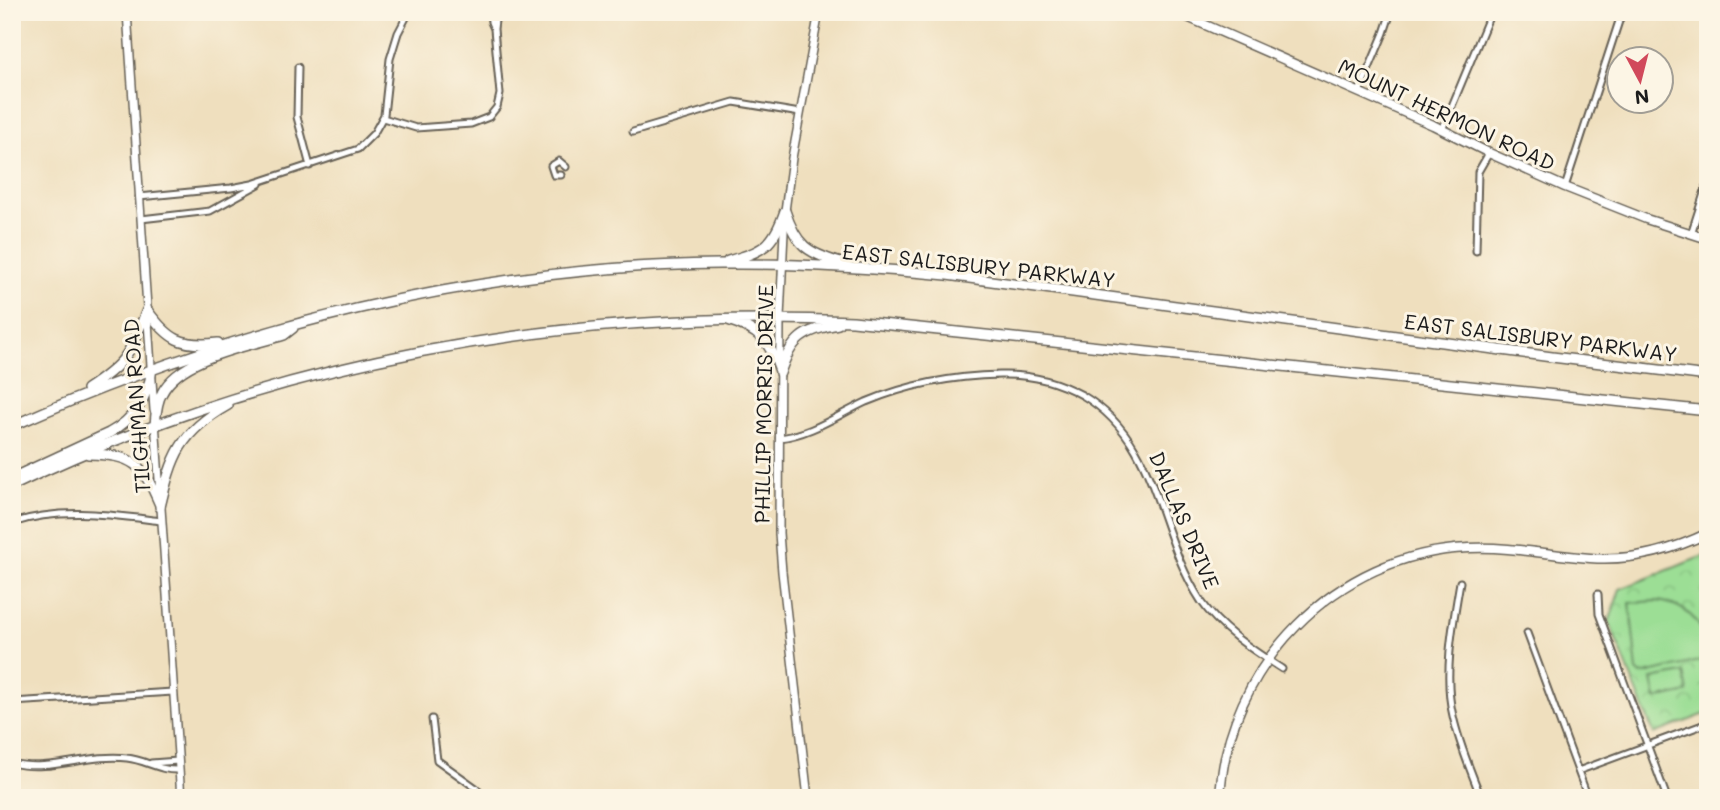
<svg xmlns="http://www.w3.org/2000/svg" width="1720" height="810" font-family="Mali,sans-serif">
<style>
.park{fill:url(#park-crowns);stroke:#5c7d58;stroke-width:2}
.pitch{fill:#9cde95;stroke:#5c7d58;stroke-width:2}
.lines{fill:none;stroke-linecap:round;stroke-linejoin:round}
.minor-casing{stroke:#666055;stroke-width:9}
.tertiary-casing{stroke:#666055;stroke-width:10}
.secondary-casing{stroke:#666055;stroke-width:11}
.primary-casing{stroke:#666055;stroke-width:12}
.minor{stroke:#fff;stroke-width:5}
.tertiary{stroke:#fff;stroke-width:7}
.secondary{stroke:#fff;stroke-width:8}
.primary{stroke:#fff;stroke-width:9}
.labels{text-anchor:middle;dominant-baseline:central;stroke-width:6;stroke-linejoin:round;paint-order:stroke}
.street-label{font-size:21px;fill:#1c1c1c;stroke:#fcf5e5}
</style>
<defs>
<pattern id="park-crowns" width="20" height="18" patternUnits="userSpaceOnUse" patternTransform="scale(1.75)"><rect width="20" height="18" fill="#9cde95"/><path d="M2 6a3 3 0 1 1 6 0M12 15a3 3 0 1 1 6 0" fill="none" stroke="#86be80"/></pattern>
</defs>
<rect width="100%" height="100%" fill="#fcf5e5"/>
<filter id="ink" filterUnits="userSpaceOnUse"><feTurbulence type="fractalNoise" baseFrequency=".0143" numOctaves="2"/><feDisplacementMap in="SourceGraphic" scale="14" xChannelSelector="R" yChannelSelector="G"/><feConvolveMatrix kernelMatrix="1 2 1 2 8 2 1 2 1" color-interpolation-filters="sRGB"/></filter>
<filter id="wash" filterUnits="userSpaceOnUse"><feTurbulence type="fractalNoise" baseFrequency=".00686" numOctaves="4" result="noise"/><feDisplacementMap in="SourceGraphic" scale="28" xChannelSelector="R" yChannelSelector="G"/><feGaussianBlur stdDeviation="1.57" result="paint"/><feColorMatrix in="noise" values="0 0 0 0 0 0 0 0 0 0 0 0 0 0 0 0 0 1.4 0 .05"/><feComposite in="paint" operator="in"/></filter>
<g filter="url(#wash)">
<rect width="100%" height="100%" fill="#efdfbe"/>
<!-- park -->
<path class="park" d="M 1708,554 L 1708,713 L 1654,734 L 1609,622 L 1620,589 Z"/>
<!-- pitch -->
<path class="pitch" d="M 1655,601 C 1688,603 1708,627 1708,659 L 1641,675 L 1637,671 L 1630,603 Z
M 1684,673 L 1688,692 L 1656,699 L 1652,679 Z"/>
</g>
<g filter="url(#ink)">
<g class="lines">
<defs>
<path id="minor" d="M 494,29 L 496,12
M 298,67 L 297,117 L 310,166
M 1359,92 L 1384,33 L 1391,12
M 383,118 L 416,128 L 471,124 L 489,117 L 497,107 L 500,94 L 494,29 L 491,22 L 490,12
M 1442,130 L 1491,12
M 633,132 L 734,102 L 800,113
M 561,175 L 554,175 L 551,166 L 559,161 L 566,167
M 1565,187 L 1622,12
M 139,197 L 231,188 L 252,184 L 358,149 L 374,133 L 384,115 L 390,59 L 398,33 L 409,12
M 141,219 L 210,211 L 259,184
M 1691,234 L 1708,181
M 1476,251 L 1478,172 L 1489,153
M 779,438 C 810,435 838,415 866,402 C 909,384 954,376 1000,375 C 1029,374 1057,381 1082,395 C 1161,442 1155,531 1201,601 C 1221,630 1253,650 1282,669
M 12,523 C 62,507 111,515 161,521
M 1460,582 C 1453,623 1443,676 1453,716 C 1459,744 1471,771 1481,798
M 1598,594 L 1599,614 L 1667,798
M 1527,633 L 1588,798
M 12,702 L 173,692
M 432,719 L 437,760 L 476,788 L 484,798
M 12,763 C 50,773 89,753 127,758 C 146,760 159,771 179,770
M 151,763 L 178,761
M 1578,771 L 1708,723"/>
<path id="tertiary" d="M 127,12 L 154,410
M 155,421 L 181,798
M 808,798 L 782,572 L 779,533 L 780,318 L 785,211 L 792,158 L 819,12"/>
<path id="secondary" d="M 1176,12 L 1433,125 L 1489,153 L 1565,187 L 1646,219 L 1708,239
M 1220,798 C 1226,666 1336,553 1469,548 C 1510,546 1549,555 1590,558 C 1631,561 1671,551 1708,533"/>
<path id="primary" d="M 785,211 C 796,245 807,253 841,263
M 728,261 C 763,251 773,247 785,211
M 147,310 C 169,340 181,347 218,343
M 728,320 C 759,330 770,341 780,371
M 780,373 C 791,339 803,330 838,324
M 87,389 C 128,362 129,354 147,310
M 12,426 C 234,327 476,266 720,264 C 796,263 872,268 947,275 L 1552,357 L 1708,376
M 155,426 C 156,415 156,403 162,393 C 180,357 248,346 284,335 L 293,328
M 88,454 C 134,455 142,463 160,505
M 12,478 L 109,433 C 135,419 148,398 152,369
M 12,486 C 273,360 565,308 853,321 L 1708,411
M 160,507 C 172,456 180,432 228,405"/>
</defs>
<!-- minor casing -->
<use href="#minor" class="minor-casing"/>
<!-- tertiary casing -->
<use href="#tertiary" class="tertiary-casing"/>
<!-- secondary casing -->
<use href="#secondary" class="secondary-casing"/>
<!-- primary casing -->
<use href="#primary" class="primary-casing"/>
<!-- minor -->
<use href="#minor" class="minor"/>
<!-- tertiary -->
<use href="#tertiary" class="tertiary"/>
<!-- secondary -->
<use href="#secondary" class="secondary"/>
<!-- primary -->
<use href="#primary" class="primary"/>
</g>
</g>
<g class="labels">
<!-- street labels -->
<g class="street-label">
<text transform="translate(1447 114) rotate(25)">MOUNT HERMON ROAD</text>
<text transform="translate(979 265) rotate(6)">EAST SALISBURY PARKWAY</text>
<text transform="translate(1541 337) rotate(7)">EAST SALISBURY PARKWAY</text>
<text transform="translate(763 404) rotate(-89)">PHILLIP MORRIS DRIVE</text>
<text transform="translate(136 406) rotate(-94)">TILGHMAN ROAD</text>
<text transform="translate(1185 520) rotate(67)">DALLAS DRIVE</text>
</g>
</g>
<!-- margin -->
<rect width="1720" height="810" fill="none" stroke="#fcf5e5" stroke-width="42"/>
<!-- north arrow -->
<g transform="translate(1640 80) rotate(173)"><circle r="33" fill="#fcf5e5" stroke="#a29e95" stroke-width="2"/>
<path d="M0-5L12 26L0 18L-12 26Z" fill="#d1495b"/>
<text y="-10" font-size="19" font-weight="bold" text-anchor="middle" fill="#1c1c1c">N</text>
</g>
</svg>
